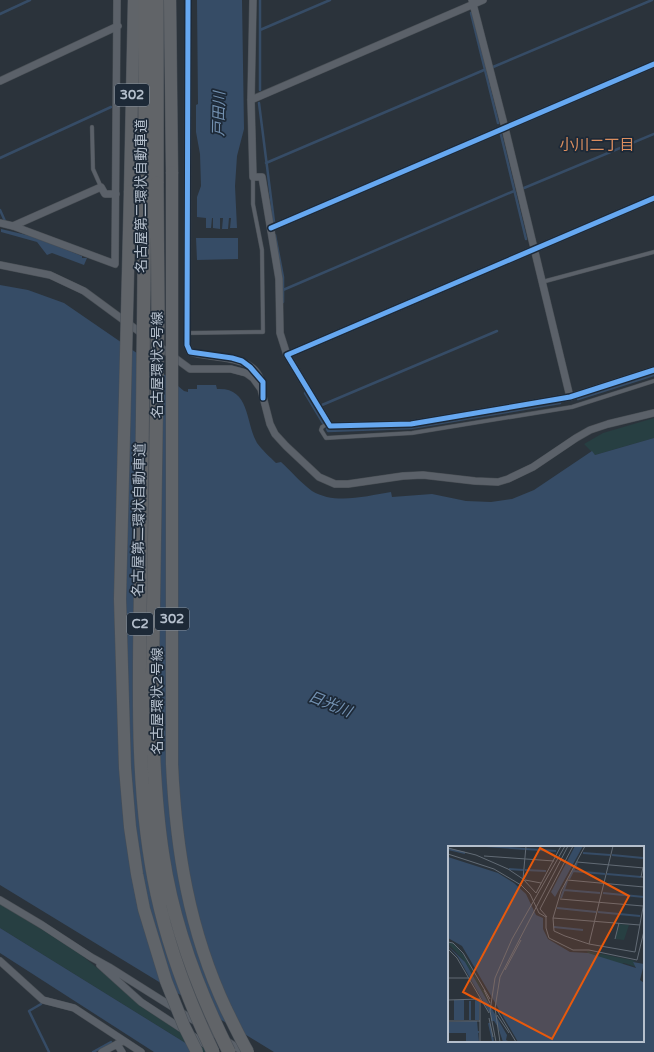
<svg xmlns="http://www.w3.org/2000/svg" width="654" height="1052" font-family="'Varela Round','Noto Sans JP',sans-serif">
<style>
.green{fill:#273f42}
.water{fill:#364c66;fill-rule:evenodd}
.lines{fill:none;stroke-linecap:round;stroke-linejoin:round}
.stream{stroke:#364c66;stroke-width:2.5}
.service-casing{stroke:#494f55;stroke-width:4.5}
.minor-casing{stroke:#494f55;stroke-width:8}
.trunk-casing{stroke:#484f57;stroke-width:13}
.motorway-casing{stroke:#484f57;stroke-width:14}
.service{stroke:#5b6169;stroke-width:3.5}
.minor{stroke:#5b6169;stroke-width:7}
.trunk{stroke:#606469;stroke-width:12}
.motorway{stroke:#616468;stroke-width:13}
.trunk-bridge-casing{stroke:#484f57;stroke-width:13;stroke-linecap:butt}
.motorway-bridge-casing{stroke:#484f57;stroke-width:14;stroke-linecap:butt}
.trunk-bridge{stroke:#606469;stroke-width:12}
.motorway-bridge{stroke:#616468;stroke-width:13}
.cycleway-casing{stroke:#1d2937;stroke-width:8}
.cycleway{stroke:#66a8f1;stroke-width:5}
.labels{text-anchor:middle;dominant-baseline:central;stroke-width:3.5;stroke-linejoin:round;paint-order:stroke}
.shield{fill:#1d2937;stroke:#87929f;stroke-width:1}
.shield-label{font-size:13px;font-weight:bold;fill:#b5bfcc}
.street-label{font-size:14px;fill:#b5bfcc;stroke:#1d2937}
.water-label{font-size:15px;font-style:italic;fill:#7391b1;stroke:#1d2937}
.neighbourhood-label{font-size:15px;fill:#dd8f5f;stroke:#1d2937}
.inset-river{fill:none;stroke:#364c66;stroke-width:2}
.inset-road{fill:none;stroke:#626b75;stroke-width:1}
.view{fill:#e8590c;fill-opacity:0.15;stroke:#e8590c;stroke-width:2}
.inset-edge{fill:none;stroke:#b5bfcc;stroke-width:2}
</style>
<rect width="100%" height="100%" fill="#2b333b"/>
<!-- green -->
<path class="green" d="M 654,418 L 654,438 L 595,455 L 584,444 L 603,433 Z
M 0,904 L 74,949 L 140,1003 L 213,1052 L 200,1052 L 0,928 Z"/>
<!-- water -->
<path class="water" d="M 197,0 L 242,0 L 244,129 L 237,156 L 235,186 L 237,228 L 230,228 L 231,218 L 229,218 L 228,229 L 222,229 L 223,218 L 220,218 L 220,229 L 213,228 L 213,218 L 212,218 L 211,228 L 206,228 L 206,218 L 197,217 L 197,197 L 201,186 L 200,154 L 196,132 L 196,105 L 198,104 Z
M 1,229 L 35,237 L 82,256 L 82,258 L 87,258 L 84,265 L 52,253 L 47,255 L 37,242 L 1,232 Z
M 196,238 L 238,238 L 238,259 L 197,260 Z
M 0,285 L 28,290 L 64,303 L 147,360 L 184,391 L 188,392 L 188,389 L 197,389 L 197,385 L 216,385 L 217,389 C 250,387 245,421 257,443 C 262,450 270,457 276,463 L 281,462 C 291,471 301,483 312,491 C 335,505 366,496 391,492 L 392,497 L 432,494 L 466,501 L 491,502 L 512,499 L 534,490 L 592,451 L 595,455 L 654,438 L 654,1052 L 274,1052 L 0,885 ZM 449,847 L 643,847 L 643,1041 L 449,1041 Z
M 0,928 L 200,1052 L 154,1052 L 0,953 Z"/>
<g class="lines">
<!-- stream -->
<path class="stream" d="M 260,0 L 260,90
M 471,13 L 498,123
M 0,14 L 30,0
M 260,30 L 330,0
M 493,67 L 652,0
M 259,103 L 274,222
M 501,135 L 526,239
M 0,158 L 111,107
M 266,163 L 484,70
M 524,188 L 654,134
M 0,210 L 5,221
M 275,235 L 283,277 L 283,302
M 283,290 L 514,191
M 305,393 L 323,423
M 578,399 L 654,375
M 322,405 L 497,331
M 327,429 L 328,431 L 411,428 L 560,403
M 41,1004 L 29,1011 L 49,1052
M 93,1052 L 111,1042"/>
<defs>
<path id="service" d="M 92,127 L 93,169 L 101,187
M 542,282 L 654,252
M 187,333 L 263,332 L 262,250 L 253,204 L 253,177
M 329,423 L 322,427 L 321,430 L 326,438 L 412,433 L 572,407 L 654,381"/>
<path id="minor" d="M 188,0 L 187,345 L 190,352 C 218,361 262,351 263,394
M 253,0 L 251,100 L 253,177 L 262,177 L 279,279 L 280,333 L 287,355
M 472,0 L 505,128 L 570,397
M 0,81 L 118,26
M 251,100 L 483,0
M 654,198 L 287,355 L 330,426 L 411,424 L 570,397 L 654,370
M 0,223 L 13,226 L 115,264 L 117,0
M 13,226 L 101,187 L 105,194 L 116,194
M 271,228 L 654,64
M 0,265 L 50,275 L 84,291 L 190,369 L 231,369 L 246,373 L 253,378 L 261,389 L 270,424 L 275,434 L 286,446 L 319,477 L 335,484 L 348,484 L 403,476 L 423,475 L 475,481 L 498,482 L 508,479 L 533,467 L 576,438 L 590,430 L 608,424 L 654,413
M 0,900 L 42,925 L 91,957 L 109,967 L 244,1052
M 0,961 L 43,1000 L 74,1008 L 141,1052
M 100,965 L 141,1002 L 208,1046
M 117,1044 L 122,1052
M 102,1052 L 123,1041"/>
<path id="trunk" d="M 170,0 L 172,172
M 130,191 L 134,0"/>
<path id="motorway" d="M 145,0 L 145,184
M 157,0 L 157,183"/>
</defs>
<!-- service casing -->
<use href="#service" class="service-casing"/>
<!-- minor casing -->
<use href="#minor" class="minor-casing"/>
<!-- trunk casing -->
<use href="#trunk" class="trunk-casing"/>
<!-- motorway casing -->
<use href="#motorway" class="motorway-casing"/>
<!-- service -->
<use href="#service" class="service"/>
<!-- minor -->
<use href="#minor" class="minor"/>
<!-- trunk -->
<use href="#trunk" class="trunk"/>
<!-- motorway -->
<use href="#motorway" class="motorway"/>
<defs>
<path id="trunk-bridge" d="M 172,172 L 172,764 C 176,850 189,930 226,1009 C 233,1023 240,1038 248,1052
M 130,191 L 120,599 L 125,768 L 130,827 L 137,874 L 144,909 L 166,981 L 184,1026 L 197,1052"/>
<path id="motorway-bridge" d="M 157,183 L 158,308 L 152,705 C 153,756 155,806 163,856 C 173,923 199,992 229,1052
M 145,184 C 144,306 142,428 141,551 C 140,665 133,782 157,894 C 169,949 189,1002 213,1052"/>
</defs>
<!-- trunk-bridge casing -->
<use href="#trunk-bridge" class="trunk-bridge-casing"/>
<!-- motorway-bridge casing -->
<use href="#motorway-bridge" class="motorway-bridge-casing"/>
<!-- trunk-bridge -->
<use href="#trunk-bridge" class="trunk-bridge"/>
<!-- motorway-bridge -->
<use href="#motorway-bridge" class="motorway-bridge"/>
<defs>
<path id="cycleway" d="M 188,0 L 187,345 L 190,352 L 232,358 L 242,361 L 250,367 L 263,382 L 263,398
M 654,198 L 287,355 L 330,426 L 411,424 L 570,397 L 654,370
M 271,228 L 654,64"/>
</defs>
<!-- cycleway casing -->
<use href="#cycleway" class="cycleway-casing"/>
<!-- cycleway -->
<use href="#cycleway" class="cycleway"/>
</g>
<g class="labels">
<!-- shield labels -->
<g class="shield">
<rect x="115" y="84" width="34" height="22" rx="3"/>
<rect x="155" y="608" width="34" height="22" rx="3"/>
<rect x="127" y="613" width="26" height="22" rx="3"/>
</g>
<g class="shield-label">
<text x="132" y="95">302</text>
<text x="172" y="619">302</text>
<text x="140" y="624">C2</text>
</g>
<!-- street labels -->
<g class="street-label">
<text transform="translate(141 196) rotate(-90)">名古屋第二環状自動車道</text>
<text transform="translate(157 365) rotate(-90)">名古屋環状2号線</text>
<text transform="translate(139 520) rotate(-89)">名古屋第二環状自動車道</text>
<text transform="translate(157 701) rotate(-90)">名古屋環状2号線</text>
</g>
<!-- water labels -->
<g class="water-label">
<text transform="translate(219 114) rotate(-89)">戸田川</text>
<text transform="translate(330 704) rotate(22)">日光川</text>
</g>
<!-- neighbourhood labels -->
<g class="neighbourhood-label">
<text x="597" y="145">小川二丁目</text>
</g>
</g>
<!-- overview -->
<g transform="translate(448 846)">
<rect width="196" height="196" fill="#2b333b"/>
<path d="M 171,78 L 181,79 L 176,94 L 167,93 ZM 0,97 L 5,97 L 18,112 L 47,167 L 17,116 ZM 139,105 L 188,115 L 185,116 L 189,121 L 176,117 L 173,119 L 140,108 Z" fill="#273f42"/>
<path d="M 127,0 L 135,0 L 107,51 L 103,46 ZM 0,11 L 50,27 L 66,37 L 78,48 L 88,69 L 95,72 L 95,83 L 100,93 L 122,106 L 140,107 L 188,122 L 185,116 L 196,118 L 192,134 L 196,137 L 196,196 L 70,196 L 14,100 L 0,92 ZM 0,100 L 17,116 L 59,189 L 58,194 L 62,196 L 55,196 L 50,181 L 46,175 L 43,175 L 43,169 L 10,111 ZM 6,154 L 16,154 L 16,174 L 6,174 ZM 27,154 L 31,155 L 31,174 L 27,174 ZM 29,175 L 31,196 L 18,196 L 18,185 L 0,186 L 0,176 Z" fill="#364c66"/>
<path class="inset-river" d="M 38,0 L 77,3M 0,3 L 17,7M 78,3 L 108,5M 135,7 L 162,9M 164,9 L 195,12M 61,23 L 75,24M 77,24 L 98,25M 125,25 L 157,28M 159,28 L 193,31M 121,33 L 129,17M 116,44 L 152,47M 155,47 L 196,51M 113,52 L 119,35M 109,62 L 148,66M 150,66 L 192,70M 106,81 L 135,84M 22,155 L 22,174M 41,177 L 45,195M 0,186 L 31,186"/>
<path class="inset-road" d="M 0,2 L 28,9 L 60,23 L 75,33 L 88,47 L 113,0M 0,8 L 46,23 L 73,39 L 82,48 L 91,67 L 98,71 L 98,82 L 101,92 L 125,104 L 141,104 L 189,114 L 196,85M 36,10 L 106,15M 129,16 L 196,22M 195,21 L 193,31 L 196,31M 75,33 L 78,0M 77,34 L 93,37M 119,34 L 196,41M 112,53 L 195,60M 99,71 L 92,63 L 125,0M 105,72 L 113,45 L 137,0M 192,79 L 105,72 L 106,85 L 117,90 L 141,98 L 187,106 L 196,56M 167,93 L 171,77M 0,96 L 5,97 L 15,107 L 42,153M 141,98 L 165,0M 0,103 L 9,112 L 41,167M 57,124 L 73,94M 0,132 L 21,132M 36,144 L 42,157M 32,153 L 32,196M 0,154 L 32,153M 49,164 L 68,196M 49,169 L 61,187M 41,172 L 45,191M 0,175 L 32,175M 48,196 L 42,165 L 47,132 L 64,93 L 117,0M 52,196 L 47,162 L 52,131 L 120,0"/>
<path class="view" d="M 92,2 L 181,50 L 104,193 L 15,146 Z"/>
<rect width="196" height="196" class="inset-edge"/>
</g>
</svg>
